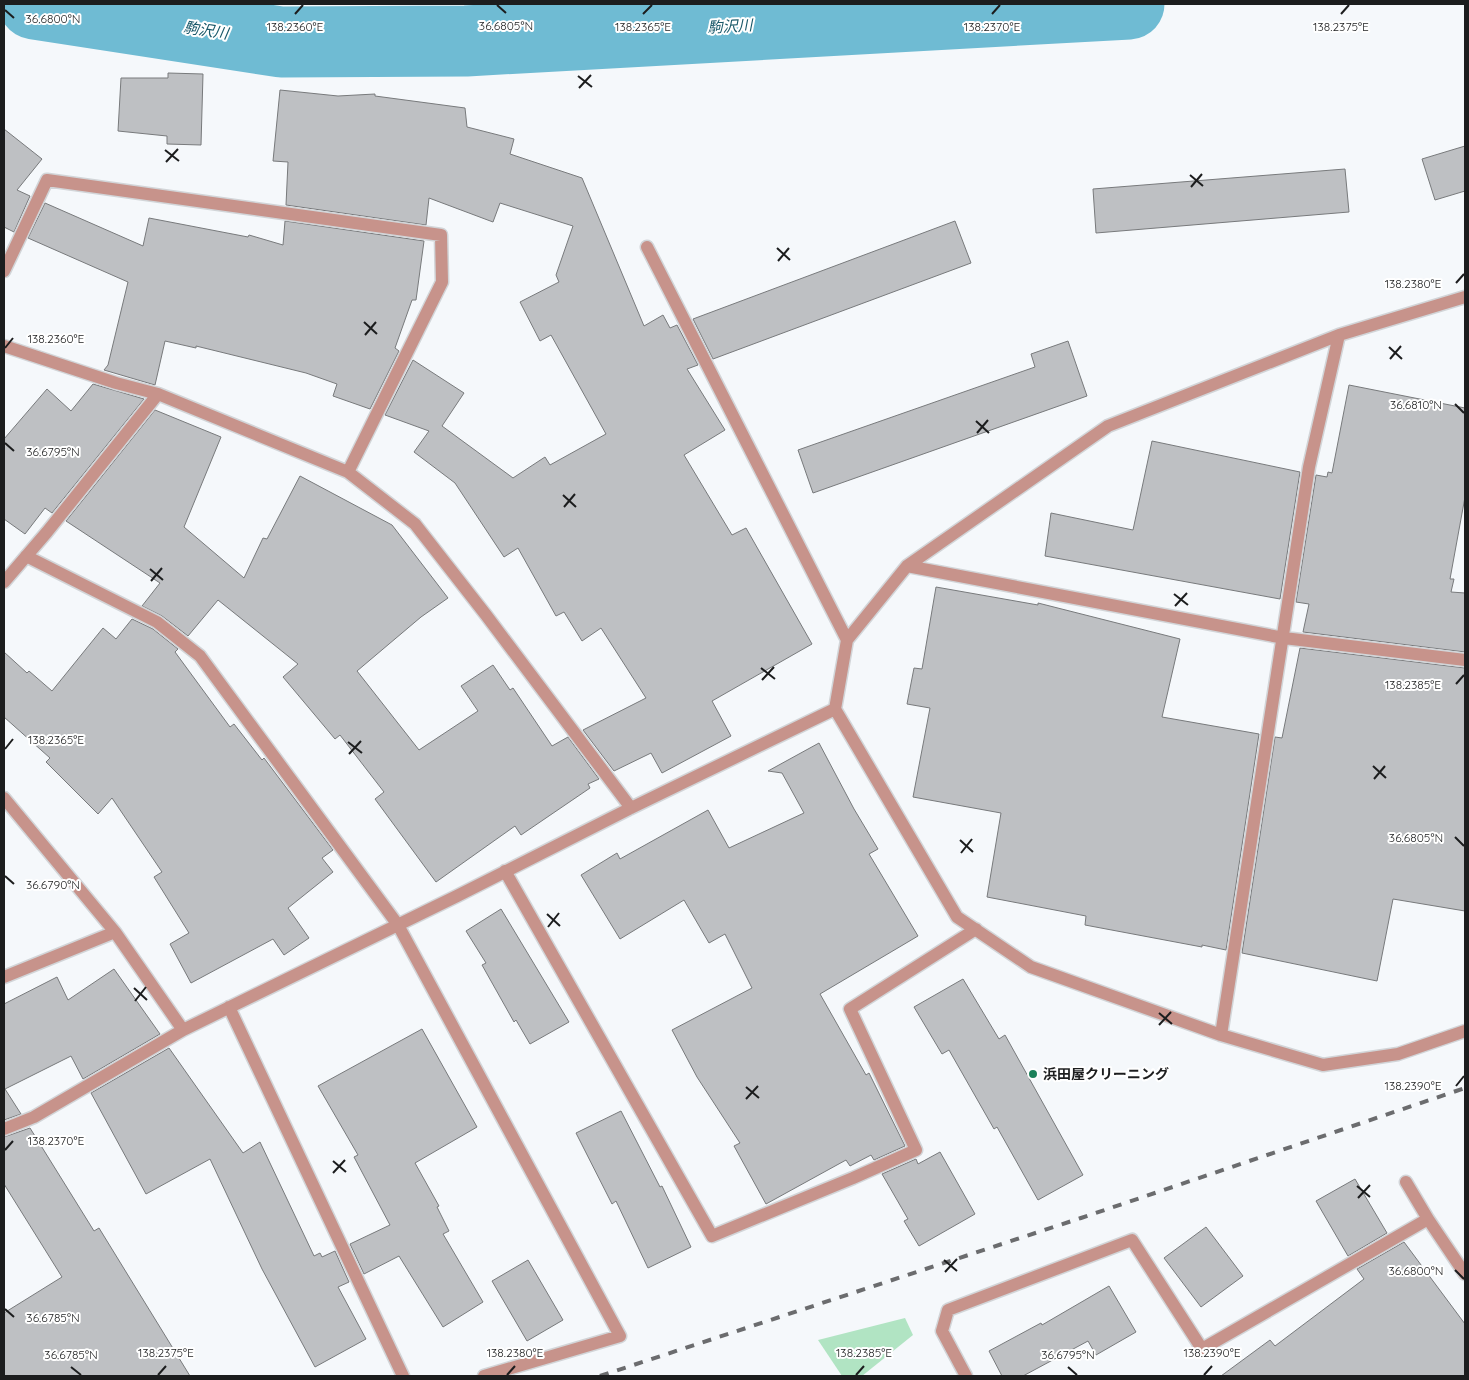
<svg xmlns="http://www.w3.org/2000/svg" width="1469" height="1380" font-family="Quicksand,'Noto Sans JP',sans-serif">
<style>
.green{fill:#b1e4c3}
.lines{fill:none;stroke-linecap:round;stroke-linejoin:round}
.river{stroke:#6fbbd3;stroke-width:71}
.building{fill:#bec0c3;stroke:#787a7c}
.minor-casing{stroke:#d2d5d8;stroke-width:15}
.minor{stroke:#c7938b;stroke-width:12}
.rail{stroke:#6b6c6e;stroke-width:4;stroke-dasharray:9 9;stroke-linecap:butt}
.ticks{fill:none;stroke:#1c1d1e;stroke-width:2}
.poi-dot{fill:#1c815a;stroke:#fff;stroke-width:2}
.labels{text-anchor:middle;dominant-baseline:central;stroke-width:4;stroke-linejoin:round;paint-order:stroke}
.poi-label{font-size:14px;font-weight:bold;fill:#1c1d1e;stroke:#fff;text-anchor:start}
.water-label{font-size:15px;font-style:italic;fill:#195869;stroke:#fff}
.ticks-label{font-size:12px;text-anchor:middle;fill:#1c1d1e;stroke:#fff;stroke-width:4;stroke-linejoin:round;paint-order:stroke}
</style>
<rect width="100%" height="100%" fill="#f5f8fb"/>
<!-- green -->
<path class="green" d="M 905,1318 L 913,1335 L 862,1376 L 842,1376 L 818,1340 Z"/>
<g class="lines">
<!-- river -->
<path class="river" d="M 34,4 L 281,42 L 466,41 L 1129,4"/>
</g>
<!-- building -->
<path class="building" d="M 168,73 L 203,74 L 201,145 L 167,144 L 167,136 L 118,131 L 121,78 L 168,78 Z
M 280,90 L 338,96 L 375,94 L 375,96 L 465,108 L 467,127 L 514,139 L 510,154 L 582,178 L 644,326 L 663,315 L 670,328 L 677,325 L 698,365 L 687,369 L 725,430 L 684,455 L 732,535 L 746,528 L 812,644 L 712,701 L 731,736 L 662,773 L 651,753 L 614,771 L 583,730 L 646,698 L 601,628 L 582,641 L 564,612 L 556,616 L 518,548 L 504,557 L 455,483 L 414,452 L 429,431 L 385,415 L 413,360 L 464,393 L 442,426 L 513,478 L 545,457 L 550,465 L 606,434 L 551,335 L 540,341 L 520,302 L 559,282 L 556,275 L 573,226 L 500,203 L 493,222 L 429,198 L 426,225 L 286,205 L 288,162 L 273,161 Z
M 4,129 L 42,159 L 17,190 L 30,196 L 14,232 L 4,227 Z
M 1465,146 L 1465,191 L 1435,200 L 1422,159 Z
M 1345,169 L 1349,212 L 1096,233 L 1093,189 Z
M 45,203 L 143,246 L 149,218 L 248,237 L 249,235 L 283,245 L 285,221 L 424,241 L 416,300 L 412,300 L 395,348 L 399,351 L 370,409 L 333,396 L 337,384 L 306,373 L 196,346 L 196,348 L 165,341 L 155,385 L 104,370 L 108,365 L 128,282 L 28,238 Z
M 955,221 L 971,263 L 713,359 L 693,319 Z
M 1068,341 L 1087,396 L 813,493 L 798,450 L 1035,367 L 1031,354 Z
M 93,384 L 144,399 L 52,513 L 45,508 L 25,534 L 4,519 L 4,439 L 47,389 L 71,411 Z
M 1349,385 L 1465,408 L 1465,497 L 1450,579 L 1454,579 L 1451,592 L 1465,593 L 1465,652 L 1303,632 L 1309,604 L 1296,602 L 1316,475 L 1327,477 L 1328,472 L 1332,473 Z
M 155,410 L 221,437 L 184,527 L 244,578 L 263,538 L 267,539 L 300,476 L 392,525 L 448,598 L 421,617 L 357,671 L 419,750 L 478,711 L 461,686 L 493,665 L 510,690 L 513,688 L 552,746 L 568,737 L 599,779 L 588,784 L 590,788 L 521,835 L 515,826 L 436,882 L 375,799 L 384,792 L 340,735 L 335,739 L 283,677 L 298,664 L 218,600 L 188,636 L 162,616 L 142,606 L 160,583 L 66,521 Z
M 1152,441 L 1300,472 L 1280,599 L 1045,556 L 1051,513 L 1133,530 Z
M 936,587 L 1038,605 L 1038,603 L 1180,639 L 1162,717 L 1259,734 L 1226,950 L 1202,945 L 1202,947 L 1085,925 L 1086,916 L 987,897 L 1001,813 L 913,797 L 930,708 L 907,704 L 914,668 L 922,669 Z
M 132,619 L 153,629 L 178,649 L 175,652 L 230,727 L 234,724 L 262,760 L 264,758 L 333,850 L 322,858 L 333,872 L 288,908 L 309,938 L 284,955 L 273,939 L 191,983 L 170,944 L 189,933 L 154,877 L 162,872 L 112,798 L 98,814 L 46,762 L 50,758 L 4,717 L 4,652 L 27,673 L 29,671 L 52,691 L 103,628 L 116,639 Z
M 1300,648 L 1465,668 L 1465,911 L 1393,899 L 1377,981 L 1242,953 L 1275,737 L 1282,738 Z
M 819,743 L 854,809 L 878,849 L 869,854 L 918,936 L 820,994 L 866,1075 L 869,1073 L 905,1146 L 874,1160 L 871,1155 L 850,1166 L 846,1160 L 766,1204 L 734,1146 L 740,1143 L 697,1077 L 672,1030 L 752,988 L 725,934 L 709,943 L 684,900 L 620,939 L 581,875 L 617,853 L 620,859 L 708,810 L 729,848 L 804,813 L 782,773 L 768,771 Z
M 501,909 L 569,1022 L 530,1044 L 516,1020 L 514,1022 L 482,965 L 486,963 L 466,931 Z
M 114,969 L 160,1034 L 83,1079 L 71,1056 L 5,1089 L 21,1114 L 4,1120 L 4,1004 L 57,977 L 68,1000 Z
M 963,979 L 999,1039 L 1005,1035 L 1083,1175 L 1038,1200 L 997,1127 L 994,1129 L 949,1050 L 942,1054 L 914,1007 Z
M 422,1029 L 477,1127 L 415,1163 L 439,1206 L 437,1207 L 449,1231 L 443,1234 L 483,1302 L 443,1327 L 399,1256 L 364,1274 L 350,1244 L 390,1225 L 354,1157 L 358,1155 L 318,1086 Z
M 169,1048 L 243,1153 L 260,1142 L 314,1256 L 320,1253 L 322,1257 L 335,1251 L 349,1282 L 338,1287 L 366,1339 L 315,1367 L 262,1269 L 210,1159 L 146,1194 L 91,1093 Z
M 621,1111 L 660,1187 L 662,1186 L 691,1247 L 648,1268 L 616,1201 L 612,1204 L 576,1133 Z
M 30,1128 L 94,1231 L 99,1228 L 190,1376 L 4,1376 L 4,1313 L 62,1277 L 4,1184 L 4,1137 Z
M 940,1152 L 975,1214 L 919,1246 L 904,1221 L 908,1219 L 882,1174 L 916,1159 L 918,1164 Z
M 1355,1179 L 1387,1233 L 1348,1256 L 1316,1201 Z
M 1206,1227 L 1243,1276 L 1201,1307 L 1164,1258 Z
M 1404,1242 L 1465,1324 L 1465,1376 L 1221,1376 L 1270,1340 L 1275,1346 L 1364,1279 L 1357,1269 Z
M 528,1260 L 563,1320 L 527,1341 L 492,1281 Z
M 1109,1286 L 1136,1332 L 1096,1355 L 1088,1341 L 1023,1376 L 1002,1376 L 989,1351 L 1041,1323 L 1042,1325 Z"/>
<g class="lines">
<defs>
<path id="minor" d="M 647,247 L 847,640
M 4,271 L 47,180 L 441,235 L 442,282 L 348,472
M 1465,297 L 1339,335 L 1108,426 L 907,566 L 847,640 L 835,709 L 957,917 L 1031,967 L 1221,1035 L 1323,1065 L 1398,1054 L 1465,1031
M 4,346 L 116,383 L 158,394 L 348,472 L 415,524 L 486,615 L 631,808
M 26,556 L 157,622 L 200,656 L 398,925 L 620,1336 L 484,1376
M 907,566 L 1284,638 L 1465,660
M 4,582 L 47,532 L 158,394
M 4,798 L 115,932 L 183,1030
M 505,871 L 712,1236 L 853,1178 L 916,1150 L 850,1009 L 976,929
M 4,977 L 115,932
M 229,1007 L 403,1376
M 1221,1035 L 1309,467 L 1339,335
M 4,1129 L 34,1117 L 183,1030 L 457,896 L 631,808 L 835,709
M 1406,1182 L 1428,1219 L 1465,1274
M 966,1376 L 942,1331 L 948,1310 L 1132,1240 L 1202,1349 L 1428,1219"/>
</defs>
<!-- minor casing -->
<use href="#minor" class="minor-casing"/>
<!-- minor -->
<use href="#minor" class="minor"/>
<!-- rail -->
<path class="rail" d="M 600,1376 L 1081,1218 L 1465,1088"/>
</g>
<!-- ticks -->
<path class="ticks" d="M 497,5 L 506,13M 5,10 L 14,18M 295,14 L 303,5M 643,14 L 652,5M 992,14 L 1000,5M 1341,14 L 1349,5M 578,76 L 592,87M 579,88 L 591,75M 165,150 L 179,161M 166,162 L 178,149M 1190,175 L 1203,186M 1191,187 L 1202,174M 777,248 L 790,260M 778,261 L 789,248M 1456,283 L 1464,274M 364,322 L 377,334M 365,335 L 376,322M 1389,347 L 1402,359M 5,348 L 13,338M 1390,359 L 1401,346M 1455,404 L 1464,413M 976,421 L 989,433M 977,433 L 988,420M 5,443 L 14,451M 563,495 L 576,507M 564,507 L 575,494M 150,569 L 163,580M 151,581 L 162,568M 1174,594 L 1188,605M 1175,606 L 1187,593M 761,668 L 775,679M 762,680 L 774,667M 1456,684 L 1464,675M 348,742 L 362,753M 5,749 L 13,739M 349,754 L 361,741M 1373,766 L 1386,778M 1374,779 L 1385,766M 1455,837 L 1464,846M 960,840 L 973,852M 961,853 L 972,839M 5,876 L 14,884M 547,914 L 560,926M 548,927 L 559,913M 134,988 L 147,1000M 135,1001 L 146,987M 1159,1013 L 1172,1024M 1159,1025 L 1171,1012M 1456,1086 L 1464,1076M 746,1087 L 759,1098M 746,1099 L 758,1086M 5,1150 L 13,1141M 333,1161 L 346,1172M 333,1173 L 345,1160M 1357,1186 L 1370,1197M 1358,1198 L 1370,1185M 944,1260 L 957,1271M 1455,1270 L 1464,1279M 945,1272 L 957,1259M 5,1309 L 14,1317M 71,1367 L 81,1375M 1068,1367 L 1077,1375M 158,1375 L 166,1366M 507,1375 L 515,1366M 856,1375 L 864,1366M 1204,1375 L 1212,1366"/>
<!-- markers -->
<circle class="poi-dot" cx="1033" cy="1074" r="5"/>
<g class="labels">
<!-- poi labels -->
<g class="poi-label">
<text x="1043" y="1074">浜田屋クリーニング</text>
</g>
<!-- water labels -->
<g class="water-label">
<text transform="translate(730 26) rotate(-3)">駒沢川</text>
<text transform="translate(206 30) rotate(9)">駒沢川</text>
</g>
</g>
<g class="ticks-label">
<text x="53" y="23">36.6800°N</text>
<text x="506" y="30">36.6805°N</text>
<text x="295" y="31">138.2360°E</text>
<text x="643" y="31">138.2365°E</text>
<text x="992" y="31">138.2370°E</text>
<text x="1341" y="31">138.2375°E</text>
<text x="1413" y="288">138.2380°E</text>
<text x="56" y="343">138.2360°E</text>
<text x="1416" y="409">36.6810°N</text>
<text x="53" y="456">36.6795°N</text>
<text x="1413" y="689">138.2385°E</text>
<text x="56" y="744">138.2365°E</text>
<text x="1416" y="842">36.6805°N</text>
<text x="53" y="889">36.6790°N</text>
<text x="1413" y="1090">138.2390°E</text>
<text x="56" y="1145">138.2370°E</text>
<text x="1416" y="1275">36.6800°N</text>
<text x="53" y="1322">36.6785°N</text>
<text x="166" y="1357">138.2375°E</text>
<text x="515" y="1357">138.2380°E</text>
<text x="864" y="1357">138.2385°E</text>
<text x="1212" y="1357">138.2390°E</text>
<text x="71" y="1359">36.6785°N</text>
<text x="1068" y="1359">36.6795°N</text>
</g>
<!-- border -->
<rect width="1469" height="1380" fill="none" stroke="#1c1d1e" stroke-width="10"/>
</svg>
